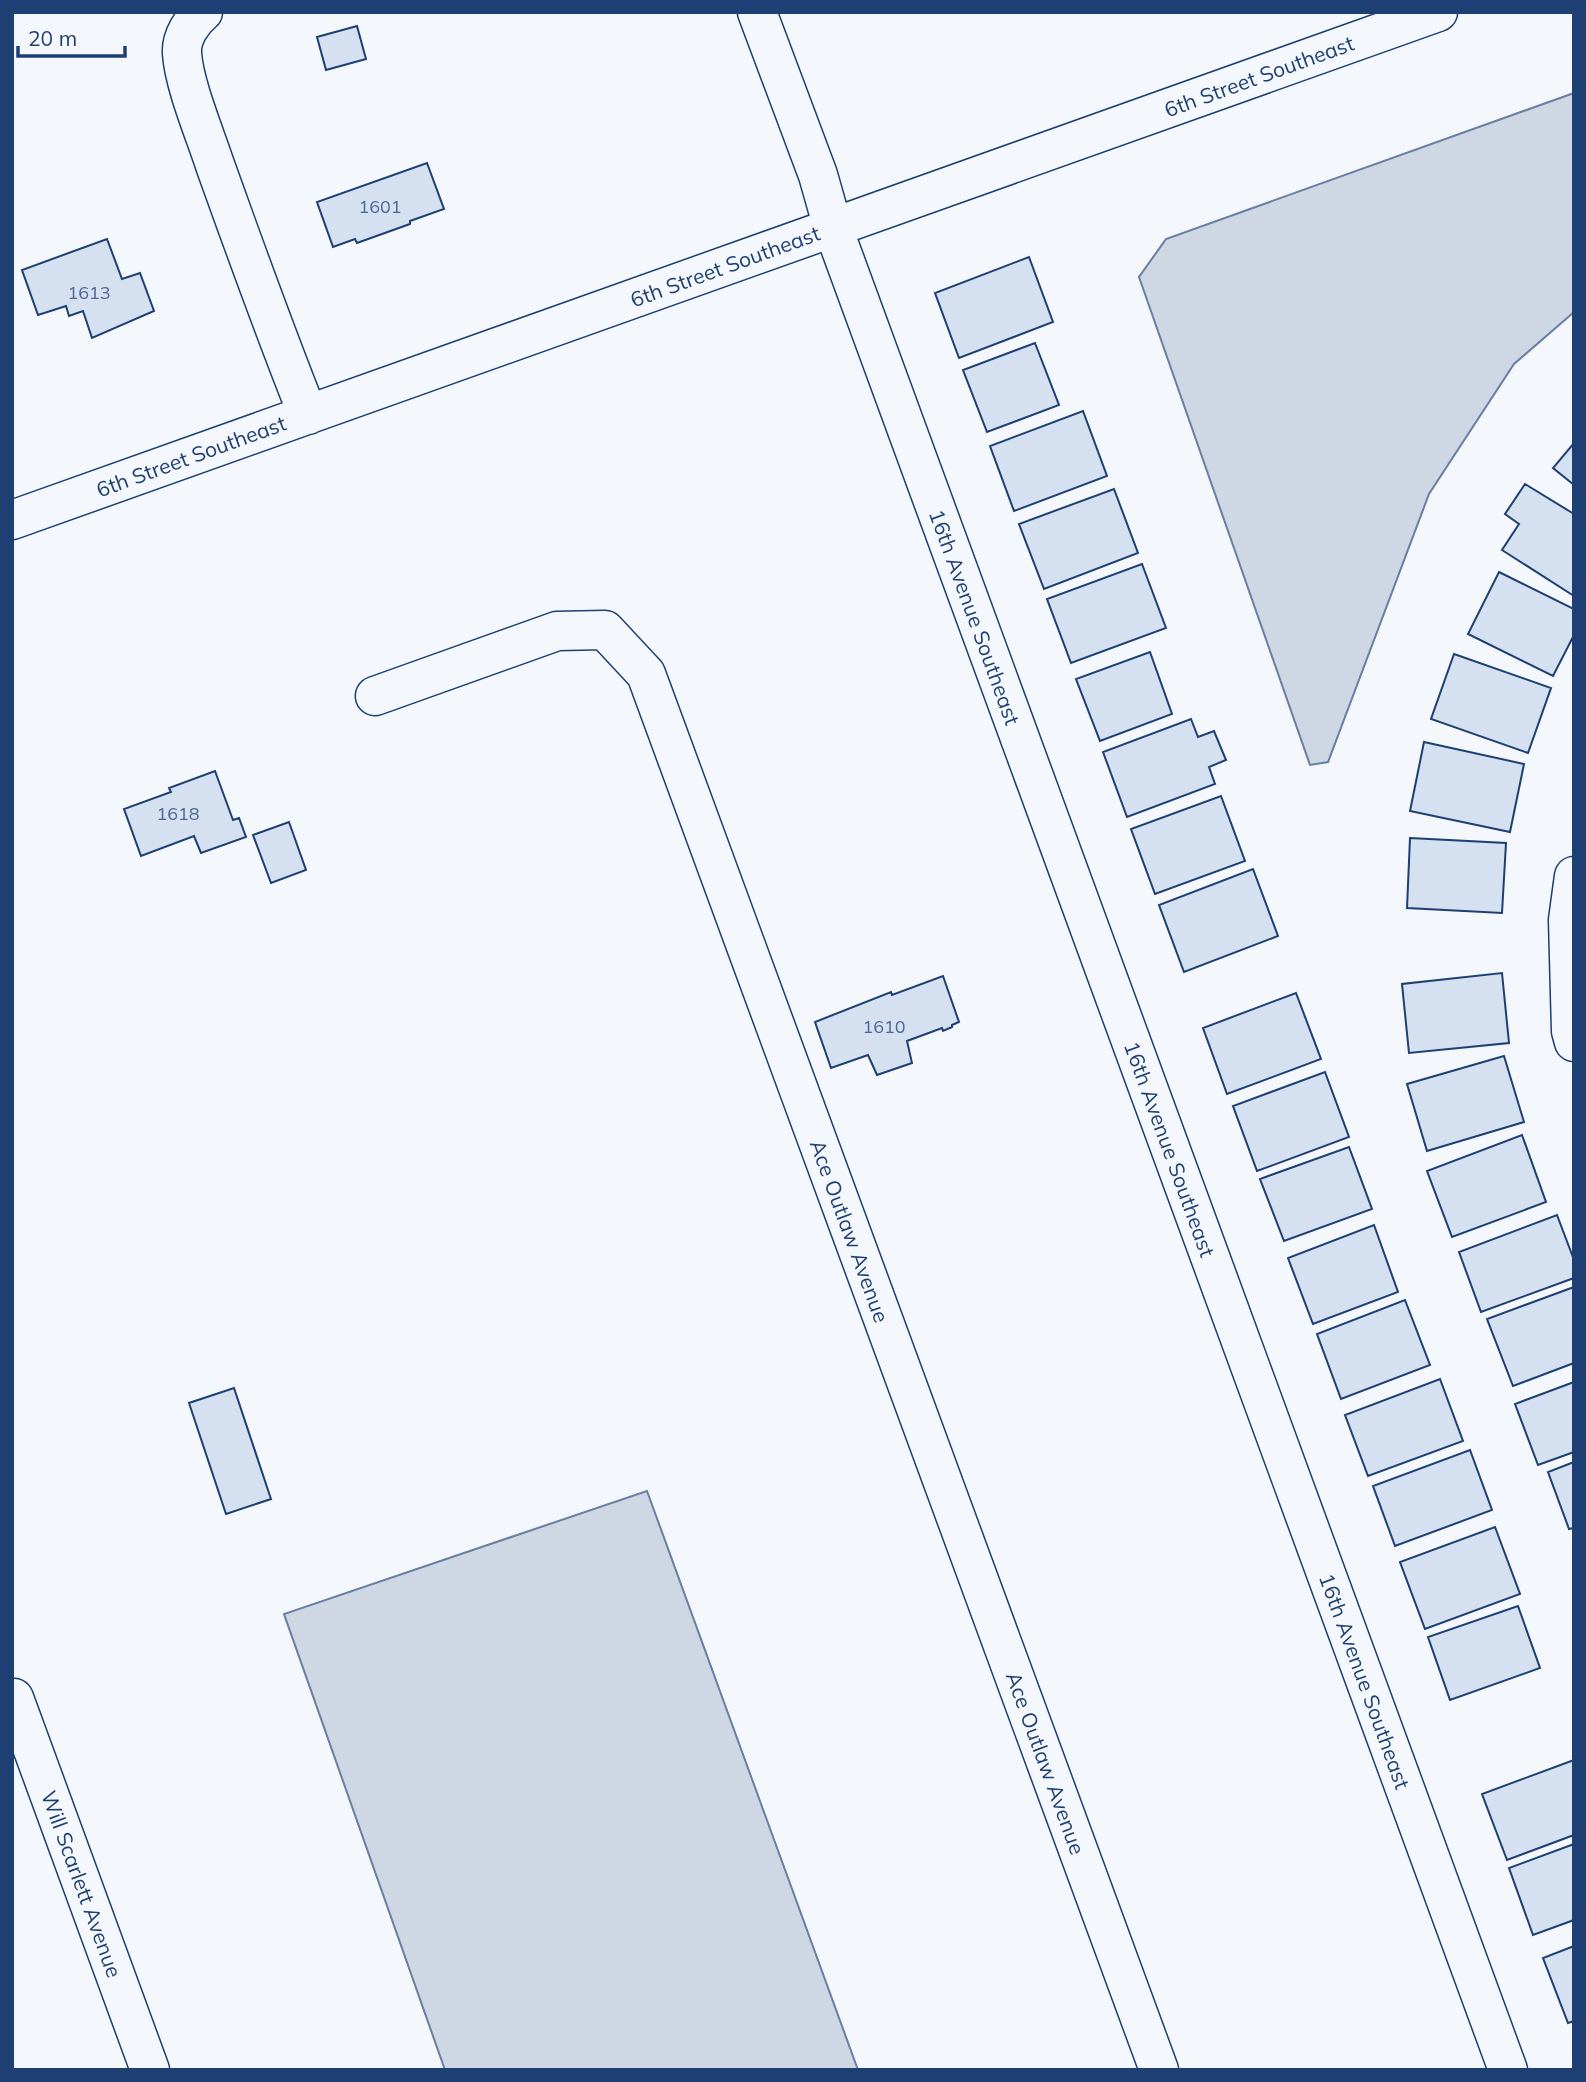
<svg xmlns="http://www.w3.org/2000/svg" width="1586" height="2082" font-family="Mulish,sans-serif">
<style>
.water{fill:#cfd7e4;stroke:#687fa3;stroke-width:2}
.building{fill:#d5e0f0;stroke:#1d3f73;stroke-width:2}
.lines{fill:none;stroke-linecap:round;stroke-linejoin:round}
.minor-casing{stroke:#1d3f73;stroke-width:41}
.minor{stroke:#f4f7fb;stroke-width:38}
.labels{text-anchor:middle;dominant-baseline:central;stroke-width:5;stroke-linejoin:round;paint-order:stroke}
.number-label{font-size:18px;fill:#4b6792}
.street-label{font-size:21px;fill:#1d3f73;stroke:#f4f7fb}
</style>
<rect width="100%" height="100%" fill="#f4f7fb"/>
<!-- water -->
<path class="water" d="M 1574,93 L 1574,312 L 1514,364 L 1429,494 L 1328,762 L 1310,765 L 1139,277 L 1166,239 Z
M 647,1491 L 858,2070 L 445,2070 L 284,1614 Z"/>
<!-- building -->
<path class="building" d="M 357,26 L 366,59 L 326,70 L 317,37 Z
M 427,163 L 444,209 L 410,221 L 410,224 L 357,243 L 355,239 L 333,247 L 317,202 Z
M 107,239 L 122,279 L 140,273 L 154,311 L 92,338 L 83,311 L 69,316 L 66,306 L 38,315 L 22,270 Z
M 1029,257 L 1053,322 L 959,358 L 935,293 Z
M 1035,343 L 1059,405 L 987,432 L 963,370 Z
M 1083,411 L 1107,476 L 1014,511 L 990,446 Z
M 1574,443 L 1574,485 L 1553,468 Z
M 1525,484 L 1574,514 L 1574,596 L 1502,550 L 1519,524 L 1505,514 Z
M 1114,489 L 1138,553 L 1044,589 L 1019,524 Z
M 1142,564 L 1166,628 L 1071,663 L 1047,599 Z
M 1499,572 L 1574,609 L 1574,635 L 1553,676 L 1468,634 Z
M 1150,652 L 1172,714 L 1100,741 L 1076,679 Z
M 1454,654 L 1551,688 L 1528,753 L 1431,719 Z
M 1191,719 L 1198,737 L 1214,731 L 1226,760 L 1209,767 L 1215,784 L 1127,817 L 1103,752 Z
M 1424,742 L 1524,764 L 1510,832 L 1410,811 Z
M 215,771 L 233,820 L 239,818 L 246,837 L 201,853 L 194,836 L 141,856 L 124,809 L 171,792 L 169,788 Z
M 1221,796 L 1245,861 L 1155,894 L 1131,829 Z
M 289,822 L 306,870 L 271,883 L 253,835 Z
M 1410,838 L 1506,843 L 1502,913 L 1407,908 Z
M 1253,869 L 1278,936 L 1184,972 L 1159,905 Z
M 1502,973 L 1509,1043 L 1409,1053 L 1402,984 Z
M 943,976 L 959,1022 L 952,1025 L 952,1027 L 943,1031 L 942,1028 L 907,1041 L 912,1063 L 877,1075 L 868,1055 L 831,1068 L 815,1022 L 891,992 L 892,995 Z
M 1296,993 L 1321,1059 L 1227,1094 L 1203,1028 Z
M 1504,1056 L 1524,1122 L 1427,1151 L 1407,1084 Z
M 1325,1072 L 1349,1137 L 1257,1171 L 1233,1106 Z
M 1522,1135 L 1546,1202 L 1452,1237 L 1427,1171 Z
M 1349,1147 L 1372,1209 L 1284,1241 L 1260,1179 Z
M 1557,1215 L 1574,1260 L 1574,1278 L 1481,1312 L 1459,1252 Z
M 1374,1225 L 1398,1292 L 1313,1324 L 1288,1258 Z
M 1574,1287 L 1574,1363 L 1513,1386 L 1487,1319 Z
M 1405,1300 L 1430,1365 L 1341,1399 L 1317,1334 Z
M 1440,1379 L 1463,1441 L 1368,1476 L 1345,1415 Z
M 1574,1382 L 1574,1452 L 1538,1465 L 1515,1404 Z
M 234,1388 L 271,1499 L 226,1514 L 189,1403 Z
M 1470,1450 L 1492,1510 L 1395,1546 L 1373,1486 Z
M 1574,1462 L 1574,1528 L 1569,1529 L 1548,1472 Z
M 1495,1527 L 1520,1594 L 1425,1629 L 1400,1562 Z
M 1518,1606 L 1540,1668 L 1450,1700 L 1428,1637 Z
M 1574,1760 L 1574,1835 L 1507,1860 L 1482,1794 Z
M 1574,1844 L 1574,1920 L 1533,1935 L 1509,1868 Z
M 1574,1946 L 1574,2021 L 1568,2023 L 1543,1958 Z"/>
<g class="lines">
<defs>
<path id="minor" d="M 203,12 C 192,21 181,37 182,53 C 184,85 205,134 215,165 C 245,249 275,332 308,415
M 757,12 L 818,175 L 833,228 L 1508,2070
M 12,520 L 1438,12
M 375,696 L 557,631 L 605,630 L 646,674 L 1159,2070
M 1574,876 L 1568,920 L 1571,1031 L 1574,1042
M 14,1698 L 150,2070"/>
</defs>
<!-- minor casing -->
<use href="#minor" class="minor-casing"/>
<!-- minor -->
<use href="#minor" class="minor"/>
</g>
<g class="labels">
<!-- number labels -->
<g class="number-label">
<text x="380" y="206">1601</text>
<text x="89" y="292">1613</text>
<text x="178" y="813">1618</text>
<text x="884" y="1026">1610</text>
</g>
<!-- street labels -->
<g class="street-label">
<text transform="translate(1259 76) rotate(-20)">6th Street Southeast</text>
<text transform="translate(725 266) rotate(-20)">6th Street Southeast</text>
<text transform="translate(191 456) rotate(-20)">6th Street Southeast</text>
<text transform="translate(975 617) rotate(70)">16th Avenue Southeast</text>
<text transform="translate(1170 1149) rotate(70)">16th Avenue Southeast</text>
<text transform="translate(850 1231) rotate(70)">Ace Outlaw Avenue</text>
<text transform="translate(1365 1681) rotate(70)">16th Avenue Southeast</text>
<text transform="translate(1046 1763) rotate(70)">Ace Outlaw Avenue</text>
<text transform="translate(82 1884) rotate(70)">Will Scarlett Avenue</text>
</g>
</g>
<!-- border -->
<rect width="1586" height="2082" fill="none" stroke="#1d3f73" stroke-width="28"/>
<!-- scale -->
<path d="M18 46v10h107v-10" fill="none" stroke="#1d3f73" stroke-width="3.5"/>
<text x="28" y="46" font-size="21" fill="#1d3f73" stroke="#f4f7fb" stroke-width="5" paint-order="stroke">20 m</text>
</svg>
